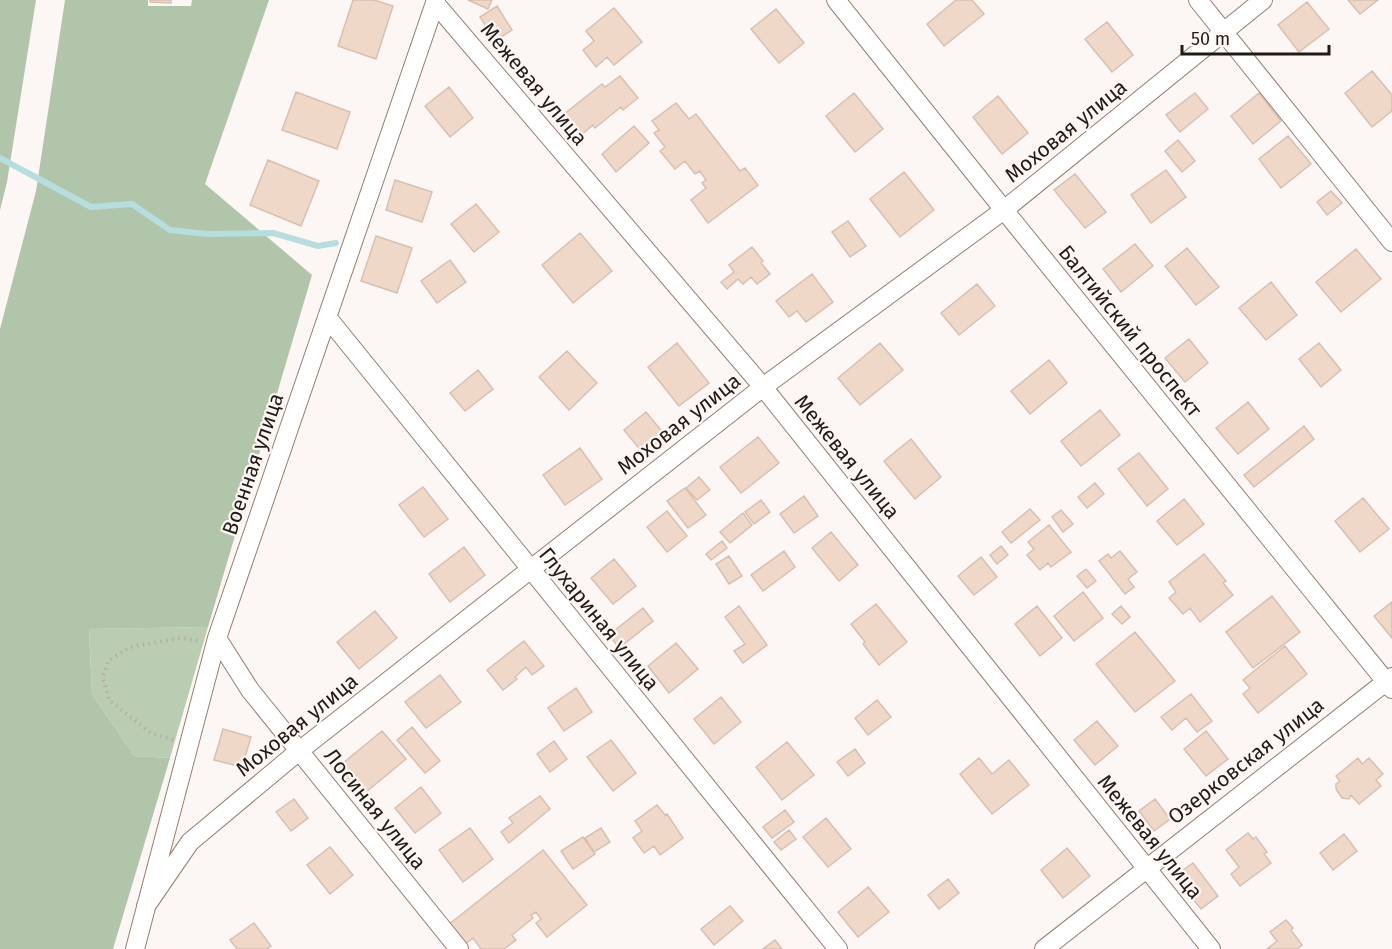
<svg xmlns="http://www.w3.org/2000/svg" width="1392" height="949" font-family="'Fira Sans',sans-serif">
<style>
.green{fill:#bacdb3}
.forest{fill:#b1c5aa}
.lines{fill:none;stroke-linecap:round;stroke-linejoin:round}
.stream{stroke:#b6dedf;stroke-width:6}
.building{fill:#f0d8c8;stroke:#d8c0b1;stroke-width:1.5}
.minor-casing{stroke:#957f71;stroke-width:20}
.path{stroke:#b4aeaa;stroke-width:4;stroke-dasharray:1.5 4.5;stroke-linecap:butt}
.minor{stroke:#fff;stroke-width:18}
.labels{text-anchor:middle;dominant-baseline:central;stroke-width:4.5;stroke-linejoin:round;paint-order:stroke}
.street-label{font-size:21px;fill:#221a14;stroke:#fcf7f4}
</style>
<rect width="100%" height="100%" fill="#fcf7f4"/>
<!-- green -->
<path class="green" d="M 208,627 L 170,758 L 134,756 L 92,694 L 89,629 Z"/>
<!-- forest -->
<path class="forest" d="M 0,0 L 36,0 L 7,182 L 0,210 Z
M 65,0 L 148,0 L 148,6 L 191,6 L 192,0 L 269,0 L 205,184 L 312,275 L 208,627 L 89,629 L 92,694 L 134,756 L 170,758 L 113,949 L 0,949 L 0,329 L 36,191 Z"/>
<g class="lines">
<!-- stream -->
<path class="stream" d="M 0,158 L 91,207 L 132,204 L 170,230 L 207,234 L 273,233 L 318,246 L 336,243"/>
</g>
<!-- building -->
<path class="building" d="M 150,0 L 171,0 L 171,3 L 150,2 Z
M 353,0 L 374,0 L 393,6 L 376,59 L 338,46 Z
M 468,0 L 492,0 L 488,9 Z
M 956,0 L 972,0 L 984,14 L 944,46 L 927,24 Z
M 1348,0 L 1378,0 L 1360,14 Z
M 1307,2 L 1329,29 L 1299,52 L 1278,25 Z
M 497,6 L 512,30 L 495,41 L 480,17 Z
M 614,8 L 642,42 L 614,65 L 607,57 L 596,67 L 583,50 L 594,41 L 586,31 Z
M 776,9 L 804,43 L 779,63 L 751,29 Z
M 1107,22 L 1133,55 L 1112,72 L 1085,39 Z
M 1372,71 L 1392,95 L 1392,111 L 1372,127 L 1345,93 Z
M 620,76 L 638,98 L 623,110 L 621,107 L 595,128 L 593,125 L 581,135 L 564,114 L 602,84 L 605,87 Z
M 449,87 L 473,118 L 450,137 L 425,106 Z
M 296,92 L 350,112 L 337,149 L 282,130 Z
M 854,93 L 883,129 L 855,152 L 826,116 Z
M 1195,93 L 1208,109 L 1180,132 L 1166,115 Z
M 1259,93 L 1281,121 L 1253,144 L 1231,116 Z
M 998,96 L 1028,133 L 1002,154 L 973,117 Z
M 676,103 L 689,119 L 696,114 L 740,171 L 745,168 L 758,185 L 708,223 L 691,200 L 706,188 L 702,183 L 706,180 L 700,171 L 695,174 L 685,161 L 675,169 L 660,151 L 665,147 L 654,133 L 659,130 L 652,121 Z
M 634,126 L 649,143 L 616,172 L 602,154 Z
M 1288,136 L 1311,164 L 1281,188 L 1259,159 Z
M 1178,140 L 1195,161 L 1182,172 L 1165,151 Z
M 268,160 L 319,181 L 301,226 L 250,205 Z
M 1166,170 L 1186,197 L 1151,223 L 1131,195 Z
M 904,172 L 934,210 L 900,237 L 870,199 Z
M 1075,174 L 1106,212 L 1085,228 L 1054,190 Z
M 395,180 L 432,192 L 422,222 L 386,210 Z
M 1331,191 L 1342,203 L 1327,215 L 1317,202 Z
M 476,204 L 499,232 L 474,252 L 451,224 Z
M 848,221 L 866,246 L 850,257 L 832,232 Z
M 580,233 L 612,271 L 573,303 L 542,265 Z
M 376,236 L 412,248 L 397,293 L 361,281 Z
M 1135,244 L 1153,266 L 1121,292 L 1103,269 Z
M 752,247 L 763,261 L 761,263 L 770,274 L 757,284 L 751,277 L 743,284 L 738,279 L 727,289 L 721,282 L 734,272 L 729,265 Z
M 1187,248 L 1219,287 L 1196,305 L 1165,266 Z
M 1356,249 L 1381,279 L 1341,312 L 1316,282 Z
M 450,260 L 466,282 L 437,303 L 421,281 Z
M 812,274 L 833,302 L 806,322 L 797,311 L 789,317 L 776,301 Z
M 1271,282 L 1297,315 L 1266,340 L 1239,308 Z
M 977,284 L 995,306 L 959,335 L 941,313 Z
M 1189,339 L 1208,363 L 1185,382 L 1165,358 Z
M 677,343 L 709,383 L 679,406 L 648,367 Z
M 880,343 L 903,370 L 860,405 L 838,378 Z
M 1319,343 L 1341,370 L 1321,387 L 1299,359 Z
M 567,351 L 597,383 L 569,410 L 539,377 Z
M 1049,360 L 1067,383 L 1030,414 L 1011,391 Z
M 478,370 L 493,389 L 465,411 L 450,393 Z
M 1248,402 L 1269,429 L 1238,454 L 1216,428 Z
M 1100,410 L 1120,435 L 1081,466 L 1061,441 Z
M 646,412 L 669,440 L 647,458 L 624,430 Z
M 1304,426 L 1314,439 L 1254,487 L 1244,475 Z
M 758,437 L 779,463 L 741,493 L 720,467 Z
M 911,439 L 941,477 L 915,499 L 884,461 Z
M 580,448 L 602,479 L 565,505 L 543,475 Z
M 1139,453 L 1168,489 L 1147,506 L 1118,469 Z
M 699,477 L 710,490 L 697,500 L 686,488 Z
M 1095,483 L 1104,494 L 1087,508 L 1078,497 Z
M 423,487 L 448,519 L 424,537 L 399,505 Z
M 685,488 L 706,515 L 688,528 L 667,501 Z
M 804,496 L 818,516 L 794,533 L 780,514 Z
M 1363,498 L 1389,529 L 1360,552 L 1335,521 Z
M 1184,499 L 1204,524 L 1177,545 L 1157,521 Z
M 761,500 L 770,512 L 754,524 L 745,512 Z
M 1030,509 L 1040,520 L 1011,543 L 1002,532 Z
M 1061,510 L 1073,524 L 1063,532 L 1052,517 Z
M 667,511 L 687,536 L 667,552 L 647,527 Z
M 743,513 L 752,525 L 730,543 L 720,532 Z
M 1049,525 L 1071,552 L 1051,567 L 1048,563 L 1040,570 L 1027,555 L 1034,549 L 1028,542 Z
M 831,532 L 858,565 L 839,581 L 812,548 Z
M 722,541 L 727,548 L 711,560 L 706,554 Z
M 1001,546 L 1008,555 L 997,564 L 990,555 Z
M 464,547 L 485,575 L 450,602 L 429,574 Z
M 784,551 L 795,567 L 763,591 L 751,575 Z
M 1120,551 L 1137,572 L 1128,579 L 1134,587 L 1125,594 L 1099,561 L 1108,554 L 1111,558 Z
M 1204,554 L 1226,581 L 1223,583 L 1233,595 L 1200,622 L 1190,608 L 1183,614 L 1169,598 L 1176,592 L 1169,582 Z
M 729,556 L 742,576 L 729,584 L 716,564 Z
M 981,557 L 997,577 L 974,595 L 958,576 Z
M 614,559 L 636,586 L 613,604 L 591,578 Z
M 1086,569 L 1096,581 L 1087,588 L 1077,576 Z
M 1083,592 L 1103,618 L 1074,641 L 1054,616 Z
M 1272,596 L 1300,632 L 1253,668 L 1226,632 Z
M 1392,602 L 1392,638 L 1374,616 Z
M 876,604 L 907,642 L 879,665 L 863,644 L 865,642 L 851,624 Z
M 739,606 L 767,645 L 743,663 L 734,651 L 745,644 L 725,617 Z
M 1037,606 L 1062,638 L 1040,656 L 1015,624 Z
M 1121,606 L 1130,617 L 1122,624 L 1112,614 Z
M 643,608 L 653,621 L 619,648 L 609,635 Z
M 375,611 L 397,638 L 359,669 L 337,642 Z
M 1135,632 L 1175,681 L 1135,712 L 1096,664 Z
M 524,641 L 544,666 L 532,675 L 526,667 L 515,677 L 517,679 L 503,690 L 487,670 Z
M 676,643 L 698,669 L 669,693 L 648,666 Z
M 1285,646 L 1307,674 L 1258,713 L 1243,694 L 1250,688 L 1243,680 Z
M 440,675 L 461,702 L 426,728 L 405,702 Z
M 576,688 L 592,712 L 564,731 L 548,708 Z
M 1191,694 L 1212,721 L 1197,732 L 1186,718 L 1172,730 L 1161,717 Z
M 721,697 L 741,722 L 714,744 L 694,719 Z
M 877,700 L 891,717 L 868,735 L 855,718 Z
M 1097,721 L 1118,746 L 1095,765 L 1074,740 Z
M 412,727 L 440,761 L 425,773 L 397,740 Z
M 223,729 L 251,737 L 242,767 L 214,760 Z
M 382,731 L 406,759 L 360,797 L 337,768 Z
M 1206,731 L 1228,759 L 1206,776 L 1184,749 Z
M 611,740 L 636,773 L 613,791 L 587,757 Z
M 554,741 L 567,759 L 550,772 L 537,754 Z
M 787,742 L 814,775 L 782,800 L 756,767 Z
M 855,749 L 865,763 L 848,776 L 837,762 Z
M 979,758 L 992,774 L 1009,760 L 1029,785 L 992,814 L 960,774 Z
M 1358,758 L 1362,764 L 1369,758 L 1383,774 L 1376,780 L 1381,786 L 1359,804 L 1351,795 L 1349,799 L 1342,798 L 1336,789 L 1336,784 L 1340,781 L 1336,776 Z
M 421,787 L 441,813 L 415,833 L 395,808 Z
M 540,796 L 550,809 L 509,843 L 501,832 L 513,823 L 509,818 Z
M 294,799 L 308,818 L 291,831 L 276,812 Z
M 1155,799 L 1170,819 L 1154,831 L 1139,811 Z
M 657,805 L 665,815 L 667,814 L 683,838 L 660,855 L 654,846 L 644,853 L 633,838 L 642,831 L 635,821 Z
M 785,810 L 794,822 L 772,838 L 763,827 Z
M 826,818 L 851,849 L 828,867 L 803,837 Z
M 470,828 L 493,859 L 463,882 L 439,850 Z
M 601,828 L 610,842 L 594,852 L 585,838 Z
M 789,830 L 796,839 L 781,850 L 774,842 Z
M 1248,833 L 1253,839 L 1256,837 L 1267,852 L 1264,854 L 1271,863 L 1240,886 L 1231,874 L 1239,867 L 1226,850 Z
M 1344,834 L 1357,851 L 1333,870 L 1320,853 Z
M 583,837 L 595,854 L 573,869 L 561,851 Z
M 330,847 L 353,875 L 330,894 L 307,865 Z
M 1067,848 L 1090,876 L 1063,898 L 1041,870 Z
M 543,850 L 587,905 L 547,937 L 536,923 L 541,919 L 536,912 L 531,915 L 533,918 L 512,935 L 516,940 L 504,949 L 481,949 L 473,938 L 464,945 L 448,925 Z
M 1193,863 L 1218,896 L 1201,909 L 1175,876 Z
M 948,879 L 959,893 L 939,909 L 928,895 Z
M 868,887 L 889,912 L 858,937 L 838,912 Z
M 730,906 L 743,921 L 714,945 L 701,929 Z
M 1286,920 L 1293,928 L 1291,930 L 1302,945 L 1297,949 L 1267,949 L 1277,941 L 1270,932 Z
M 254,923 L 271,946 L 267,949 L 237,949 L 230,940 Z
M 775,940 L 782,949 L 763,949 Z"/>
<g class="lines">
<defs>
<path id="minor" d="M 836,0 L 1004,210 L 1392,689
M 1198,0 L 1392,242
M 435,3 L 763,387 L 1211,949
M 327,317 L 838,949
M 217,638 L 250,690 L 459,949
M 146,906 L 190,842 L 299,751 L 763,387 L 1004,210 L 1263,0
M 135,949 L 217,638 L 436,0
M 1044,949 L 1392,677"/>
</defs>
<!-- minor casing -->
<use href="#minor" class="minor-casing"/>
<!-- path -->
<path class="path" d="M 173,740 L 151,733 L 109,700 L 103,677 L 108,661 L 130,647 L 181,638 L 200,641"/>
<!-- minor -->
<use href="#minor" class="minor"/>
</g>
<g class="labels">
<!-- street labels -->
<g class="street-label">
<text transform="translate(534 84) rotate(50)">Межевая улица</text>
<text transform="translate(1066 131) rotate(-39)">Моховая улица</text>
<text transform="translate(1130 331) rotate(51)">Балтийский проспект</text>
<text transform="translate(679 424) rotate(-38)">Моховая улица</text>
<text transform="translate(847 457) rotate(51)">Межевая улица</text>
<text transform="translate(253 464) rotate(-71)">Военная улица</text>
<text transform="translate(599 619) rotate(51)">Глухариная улица</text>
<text transform="translate(297 725) rotate(-39)">Моховая улица</text>
<text transform="translate(1246 761) rotate(-38)">Озерковская улица</text>
<text transform="translate(375 809) rotate(51)">Лосиная улица</text>
<text transform="translate(1150 837) rotate(51)">Межевая улица</text>
</g>
</g>
<!-- scale -->
<path d="M1182 45v9h147v-9" fill="none" stroke="#221a14" stroke-width="3"/>
<text x="1191" y="45" font-size="18" fill="#221a14" stroke="#fcf7f4" stroke-width="4.5" paint-order="stroke">50 m</text>
</svg>
